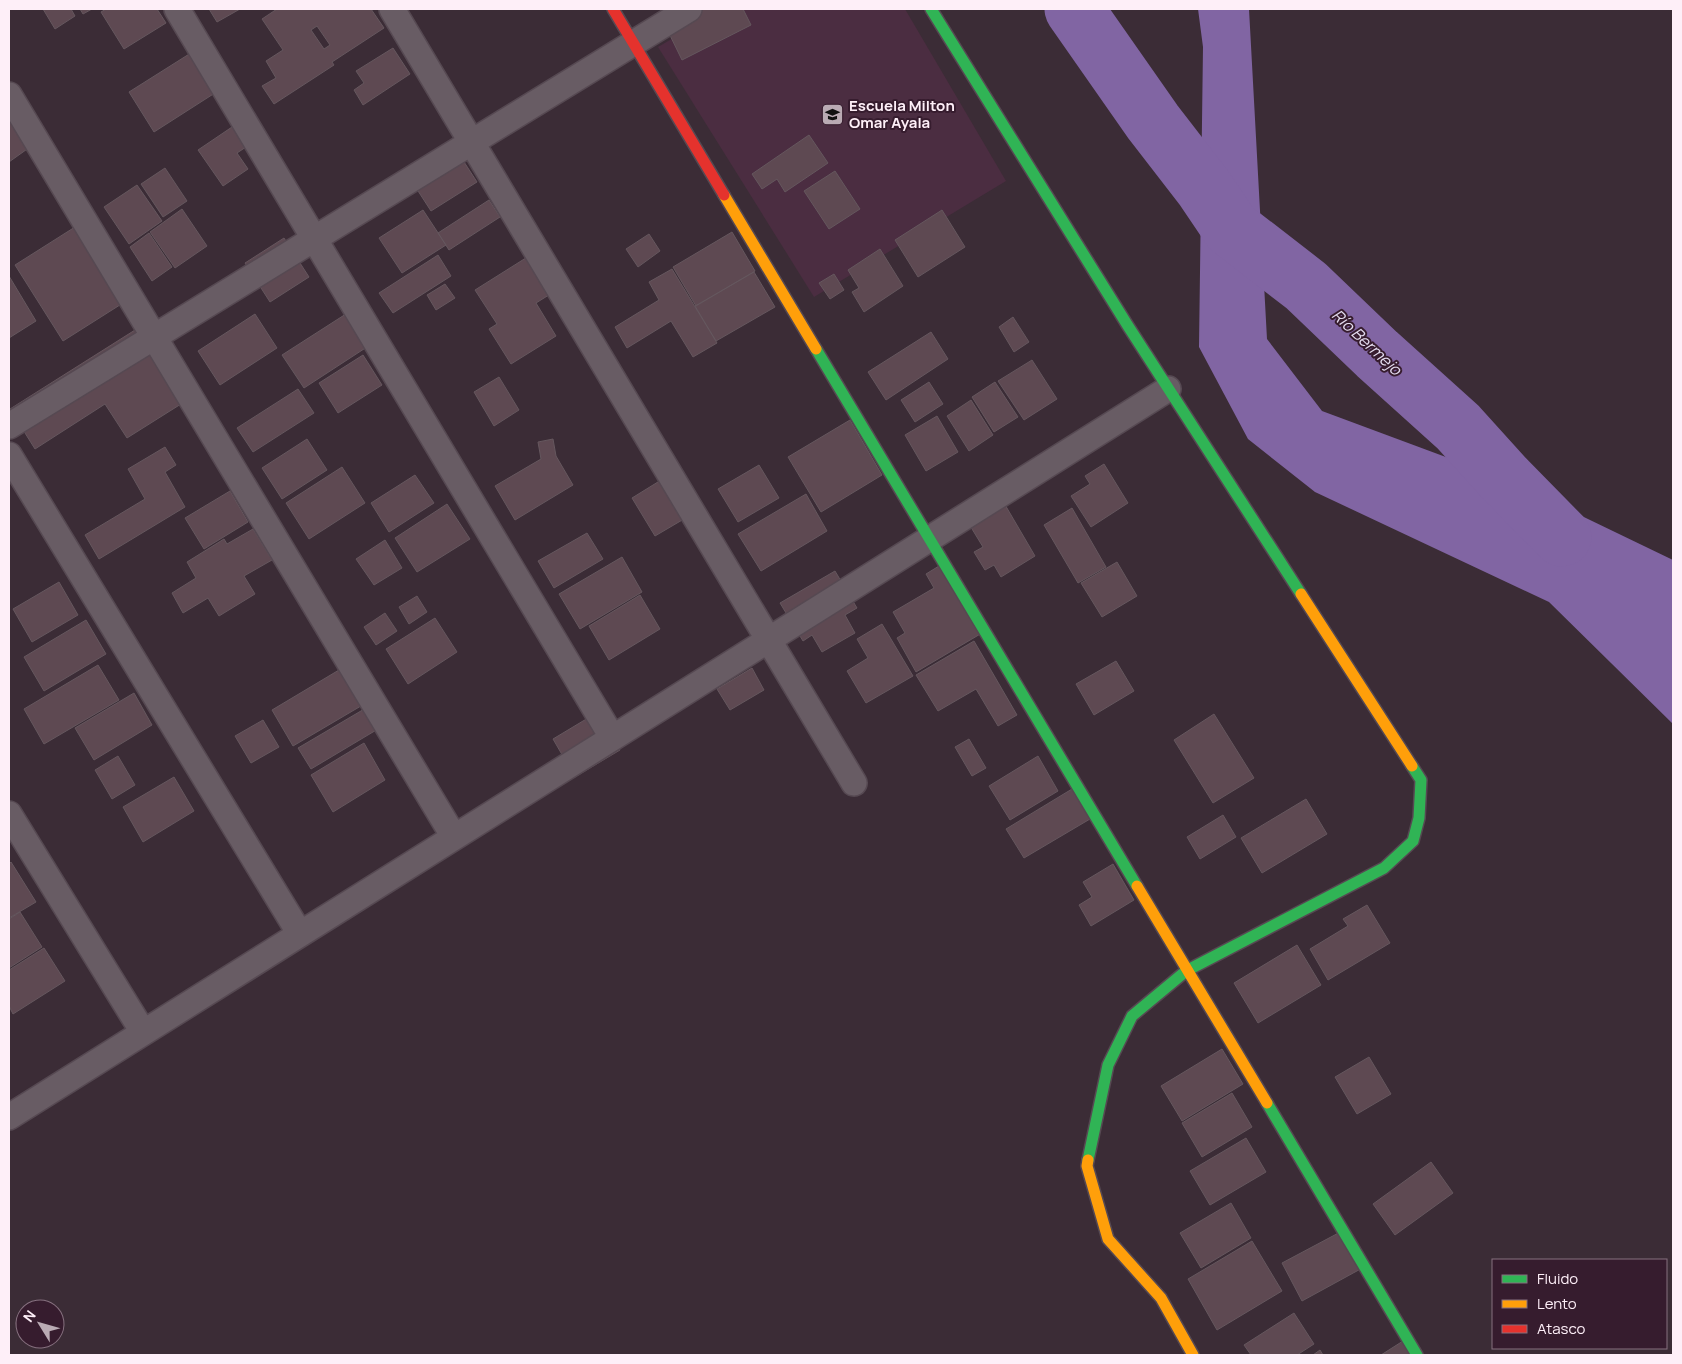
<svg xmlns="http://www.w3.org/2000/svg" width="1682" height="1364" font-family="Manrope,sans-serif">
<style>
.built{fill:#4b2d41}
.water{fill:#8165a3}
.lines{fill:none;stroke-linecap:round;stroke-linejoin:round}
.river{stroke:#8165a3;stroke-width:59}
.building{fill:#5e4952;stroke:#65575e;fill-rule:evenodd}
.street-casing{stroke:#564952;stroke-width:28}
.fast-casing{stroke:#564952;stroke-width:14}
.slow-casing{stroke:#564952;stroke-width:14}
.jam-casing{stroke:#564952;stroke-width:14}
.street{stroke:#685c64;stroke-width:25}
.fast{stroke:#30b455;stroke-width:11}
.slow{stroke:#ff9f0a;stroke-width:11}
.jam{stroke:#e5322d;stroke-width:11}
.labels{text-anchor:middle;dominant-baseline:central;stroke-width:4;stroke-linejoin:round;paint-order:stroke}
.poi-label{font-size:15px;font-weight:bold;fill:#feeff8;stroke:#361c2e;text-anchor:start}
.water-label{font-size:16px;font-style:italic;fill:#e5ddf0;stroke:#361c2e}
</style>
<rect width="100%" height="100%" fill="#3b2c36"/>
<!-- built -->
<path class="built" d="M 723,9 L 905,9 L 1006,181 L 814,297 L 658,47 Z"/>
<!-- water -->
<path class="water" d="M 1198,9 L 1249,9 L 1267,339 L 1322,411 L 1505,479 L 1673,560 L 1673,724 L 1549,602 L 1315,492 L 1248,439 L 1199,347 L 1203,47 Z"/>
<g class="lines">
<!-- river -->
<path class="river" d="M 1074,9 L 1153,122 L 1204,188 L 1231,228 L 1306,286 L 1377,354 L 1458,427 L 1505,479 L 1562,537"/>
</g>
<!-- building -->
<path class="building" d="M 43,9 L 71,9 L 75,16 L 55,29 Z
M 80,9 L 92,9 L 83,14 Z
M 106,9 L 157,9 L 166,23 L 124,49 L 101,12 Z
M 209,9 L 240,9 L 217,22 Z
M 277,9 L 371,9 L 384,28 L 332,62 L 334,65 L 274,104 L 262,86 L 276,78 L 266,61 L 283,50 L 262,19 ZM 317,26 L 330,45 L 324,49 L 311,30 Z
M 687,9 L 743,9 L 751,25 L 682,60 L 663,21 Z
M 393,48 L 410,74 L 363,105 L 354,90 L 364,83 L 356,71 Z
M 194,51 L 218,91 L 154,132 L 129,92 Z
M 9,114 L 30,147 L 9,162 Z
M 232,127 L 246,147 L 237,153 L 248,169 L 223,186 L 198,150 Z
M 809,135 L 828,163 L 785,192 L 777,179 L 762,189 L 752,174 Z
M 455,148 L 477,182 L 431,211 L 409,177 Z
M 165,168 L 187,201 L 163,217 L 141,184 Z
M 835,171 L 860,209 L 829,229 L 804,191 Z
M 137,185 L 162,221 L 129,244 L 104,207 Z
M 489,200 L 500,217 L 449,250 L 438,233 Z
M 182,209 L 207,246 L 175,268 L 150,232 Z
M 423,210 L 446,245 L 402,273 L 379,238 Z
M 942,210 L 965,247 L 918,277 L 895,240 Z
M 75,227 L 123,303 L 63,341 L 15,265 Z
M 732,232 L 755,271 L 696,306 L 673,267 Z
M 149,233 L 172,267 L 152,281 L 130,247 Z
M 649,234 L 660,251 L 638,267 L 626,249 Z
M 284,238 L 309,277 L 270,302 L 245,263 Z
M 880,249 L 903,286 L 864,312 L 852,292 L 859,288 L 848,270 Z
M 438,255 L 451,276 L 393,313 L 379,293 Z
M 529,256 L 552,293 L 536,303 L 556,336 L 511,364 L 489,329 L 497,324 L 475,290 Z
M 672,269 L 717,343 L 693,357 L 671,321 L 627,348 L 615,327 L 659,300 L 649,282 Z
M 754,272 L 775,307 L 716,341 L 695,306 Z
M 834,274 L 844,290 L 830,299 L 819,283 Z
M 9,276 L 36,321 L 9,338 Z
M 445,284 L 455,298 L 436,310 L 427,295 Z
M 349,312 L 370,345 L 304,388 L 282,355 Z
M 255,314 L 277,348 L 220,385 L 198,351 Z
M 1013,317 L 1029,342 L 1014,352 L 999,327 Z
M 135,330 L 181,404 L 127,438 L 105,404 L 35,449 L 10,409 Z
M 931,332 L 948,359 L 886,400 L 868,372 Z
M 363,355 L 382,385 L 338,413 L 319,383 Z
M 1032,360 L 1057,399 L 1024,420 L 998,381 Z
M 499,377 L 519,410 L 494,426 L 474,392 Z
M 929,382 L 943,404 L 915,422 L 901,400 Z
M 995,382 L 1018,417 L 994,432 L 972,397 Z
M 298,389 L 314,413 L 253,452 L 237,428 Z
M 971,400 L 993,435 L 969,451 L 947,416 Z
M 937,416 L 958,452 L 926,471 L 905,435 Z
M 850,420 L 882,475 L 821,512 L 788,457 Z
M 307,439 L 327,470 L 282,499 L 262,468 Z
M 553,439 L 556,456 L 573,485 L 515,520 L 495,486 L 541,459 L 538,442 Z
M 165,447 L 176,465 L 165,472 L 185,507 L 99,559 L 85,535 L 145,499 L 128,469 Z
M 1104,464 L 1128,503 L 1091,527 L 1071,496 L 1090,484 L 1085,476 Z
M 759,465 L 779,498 L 738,522 L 718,489 Z
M 342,467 L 365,503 L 309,539 L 286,503 Z
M 415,475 L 434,503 L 389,532 L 371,503 Z
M 666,477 L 689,516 L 655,536 L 632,498 Z
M 230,491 L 248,522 L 204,549 L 185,518 Z
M 806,494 L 827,531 L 761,571 L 738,534 Z
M 1004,503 L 1035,556 L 1001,577 L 994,565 L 985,570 L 974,552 L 983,547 L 969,524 Z
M 447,504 L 470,539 L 417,572 L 395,538 Z
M 1072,508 L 1106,567 L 1078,583 L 1044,525 Z
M 253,529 L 272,560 L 244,576 L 255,594 L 219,616 L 208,598 L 183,613 L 172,593 L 196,578 L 187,562 L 224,539 L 227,544 Z
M 587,533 L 603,559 L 554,588 L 538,561 Z
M 385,540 L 402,568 L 374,585 L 356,559 Z
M 622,557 L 642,592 L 580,629 L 559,594 Z
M 1117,562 L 1137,596 L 1102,617 L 1081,583 Z
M 939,566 L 982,633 L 916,672 L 897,638 L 905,633 L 893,612 L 934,588 L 926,574 Z
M 835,571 L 857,608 L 845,615 L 855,633 L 822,652 L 812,635 L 803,641 L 780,603 Z
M 59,582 L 78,615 L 32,642 L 13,609 Z
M 640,595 L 660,629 L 609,660 L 589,626 Z
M 417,596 L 427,612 L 409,624 L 399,607 Z
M 385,613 L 397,631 L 376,645 L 364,627 Z
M 435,618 L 457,652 L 408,684 L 386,649 Z
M 86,620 L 106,654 L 44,691 L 24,657 Z
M 882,624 L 913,676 L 866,703 L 847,671 L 868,658 L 857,639 Z
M 974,641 L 1017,715 L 998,726 L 976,689 L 938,711 L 916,675 Z
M 1116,661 L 1134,691 L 1094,715 L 1076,684 Z
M 98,665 L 119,700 L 44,744 L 24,709 Z
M 344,667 L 366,703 L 293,746 L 272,710 Z
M 752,668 L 764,690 L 730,710 L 717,689 Z
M 134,693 L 152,725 L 94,760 L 75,728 Z
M 366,708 L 378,729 L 311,769 L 298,748 Z
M 598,712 L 620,750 L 575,777 L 553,739 Z
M 1214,714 L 1254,778 L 1213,803 L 1174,740 Z
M 263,720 L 279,747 L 251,763 L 235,736 Z
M 969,739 L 986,768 L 972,776 L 955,747 Z
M 364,743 L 385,780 L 333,812 L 311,775 Z
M 118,756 L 135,785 L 112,799 L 95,770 Z
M 1038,756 L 1058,791 L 1010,820 L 989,786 Z
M 174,777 L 194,811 L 143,842 L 123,807 Z
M 1072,789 L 1090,819 L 1024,858 L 1006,829 Z
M 1306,799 L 1327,834 L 1262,873 L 1241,838 Z
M 1223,815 L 1236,837 L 1200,859 L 1187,837 Z
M 11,862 L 36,902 L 9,918 L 9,864 Z
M 1113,864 L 1134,900 L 1091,926 L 1079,905 L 1092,897 L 1083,882 Z
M 1367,905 L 1390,943 L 1328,980 L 1310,949 L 1348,926 L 1343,919 Z
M 20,912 L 42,947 L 9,968 L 9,919 Z
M 1297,945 L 1321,985 L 1258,1023 L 1234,983 Z
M 44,948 L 65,981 L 13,1014 L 9,1006 L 9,970 Z
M 1222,1049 L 1243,1084 L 1182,1121 L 1161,1086 Z
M 1369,1057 L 1391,1094 L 1357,1114 L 1335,1077 Z
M 1232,1093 L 1252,1127 L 1202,1157 L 1182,1123 Z
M 1246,1138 L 1266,1172 L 1210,1205 L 1190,1171 Z
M 1431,1162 L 1453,1193 L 1395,1235 L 1373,1204 Z
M 1231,1203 L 1251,1238 L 1201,1268 L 1180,1233 Z
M 1346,1229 L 1366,1266 L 1302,1301 L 1282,1263 Z
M 1252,1241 L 1282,1291 L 1217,1330 L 1188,1279 Z
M 1294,1313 L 1314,1344 L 1297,1355 L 1251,1355 L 1244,1345 Z
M 1403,1341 L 1412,1355 L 1381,1355 Z
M 1320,1350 L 1323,1355 L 1313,1355 Z"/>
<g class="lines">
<defs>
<path id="street" d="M 177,9 L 612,737
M 392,9 L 854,783
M 9,95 L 454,837
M 9,426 L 689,9
M 9,455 L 300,934
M 9,814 L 143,1032
M 9,1117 L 1168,389"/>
<path id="fast" d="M 931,9 L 1128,326 L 1301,594
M 816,349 L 1137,886
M 1267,1103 L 1417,1355
M 1088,1160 L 1108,1065 L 1132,1016 L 1186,971 L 1384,868 L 1413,841 L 1419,818 L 1421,780 L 1412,766"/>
<path id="slow" d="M 724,195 L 816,349
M 1301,594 L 1412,766
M 1137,886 L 1267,1103
M 1088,1160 L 1087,1166 L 1108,1239 L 1161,1298 L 1193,1355"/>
<path id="jam" d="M 613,9 L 724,195"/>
</defs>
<!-- street casing -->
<use href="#street" class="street-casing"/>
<!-- fast casing -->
<use href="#fast" class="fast-casing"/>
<!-- slow casing -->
<use href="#slow" class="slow-casing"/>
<!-- jam casing -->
<use href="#jam" class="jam-casing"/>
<!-- street -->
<use href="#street" class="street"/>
<!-- fast -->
<use href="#fast" class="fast"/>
<!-- slow -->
<use href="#slow" class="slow"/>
<!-- jam -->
<use href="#jam" class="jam"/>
</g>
<!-- icons -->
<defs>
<symbol id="school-square" viewBox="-11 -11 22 22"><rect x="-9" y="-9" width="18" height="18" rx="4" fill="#baabb4" stroke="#361c2e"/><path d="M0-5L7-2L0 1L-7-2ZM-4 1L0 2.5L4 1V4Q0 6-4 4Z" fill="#111"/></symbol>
</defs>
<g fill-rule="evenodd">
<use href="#school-square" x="820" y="102" width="25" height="25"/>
</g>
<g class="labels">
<!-- poi labels -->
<g class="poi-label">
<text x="849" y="105">Escuela Milton<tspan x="849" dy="17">Omar Ayala</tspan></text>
</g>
<!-- water labels -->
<g class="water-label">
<text transform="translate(1367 342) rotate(43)">Río Bermejo</text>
</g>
</g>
<!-- border -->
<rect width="1682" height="1364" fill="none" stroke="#feeff8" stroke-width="20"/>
<!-- legend -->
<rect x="1492" y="1259" width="175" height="90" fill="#361c2e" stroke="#86707f"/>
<rect x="1502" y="1275" width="25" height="8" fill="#30b455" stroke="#86707f"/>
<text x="1537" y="1284" font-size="15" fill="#feeff8">Fluido</text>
<rect x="1502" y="1300" width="25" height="8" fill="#ff9f0a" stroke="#86707f"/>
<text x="1537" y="1309" font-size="15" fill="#feeff8">Lento</text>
<rect x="1502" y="1325" width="25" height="8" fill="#e5322d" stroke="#86707f"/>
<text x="1537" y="1334" font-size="15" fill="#feeff8">Atasco</text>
<!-- north arrow -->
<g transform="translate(40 1324) rotate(307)"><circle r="24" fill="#361c2e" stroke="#86707f"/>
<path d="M0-4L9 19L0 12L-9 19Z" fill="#baabb4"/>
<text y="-8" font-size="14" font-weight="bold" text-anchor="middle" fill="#feeff8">N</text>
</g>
</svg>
